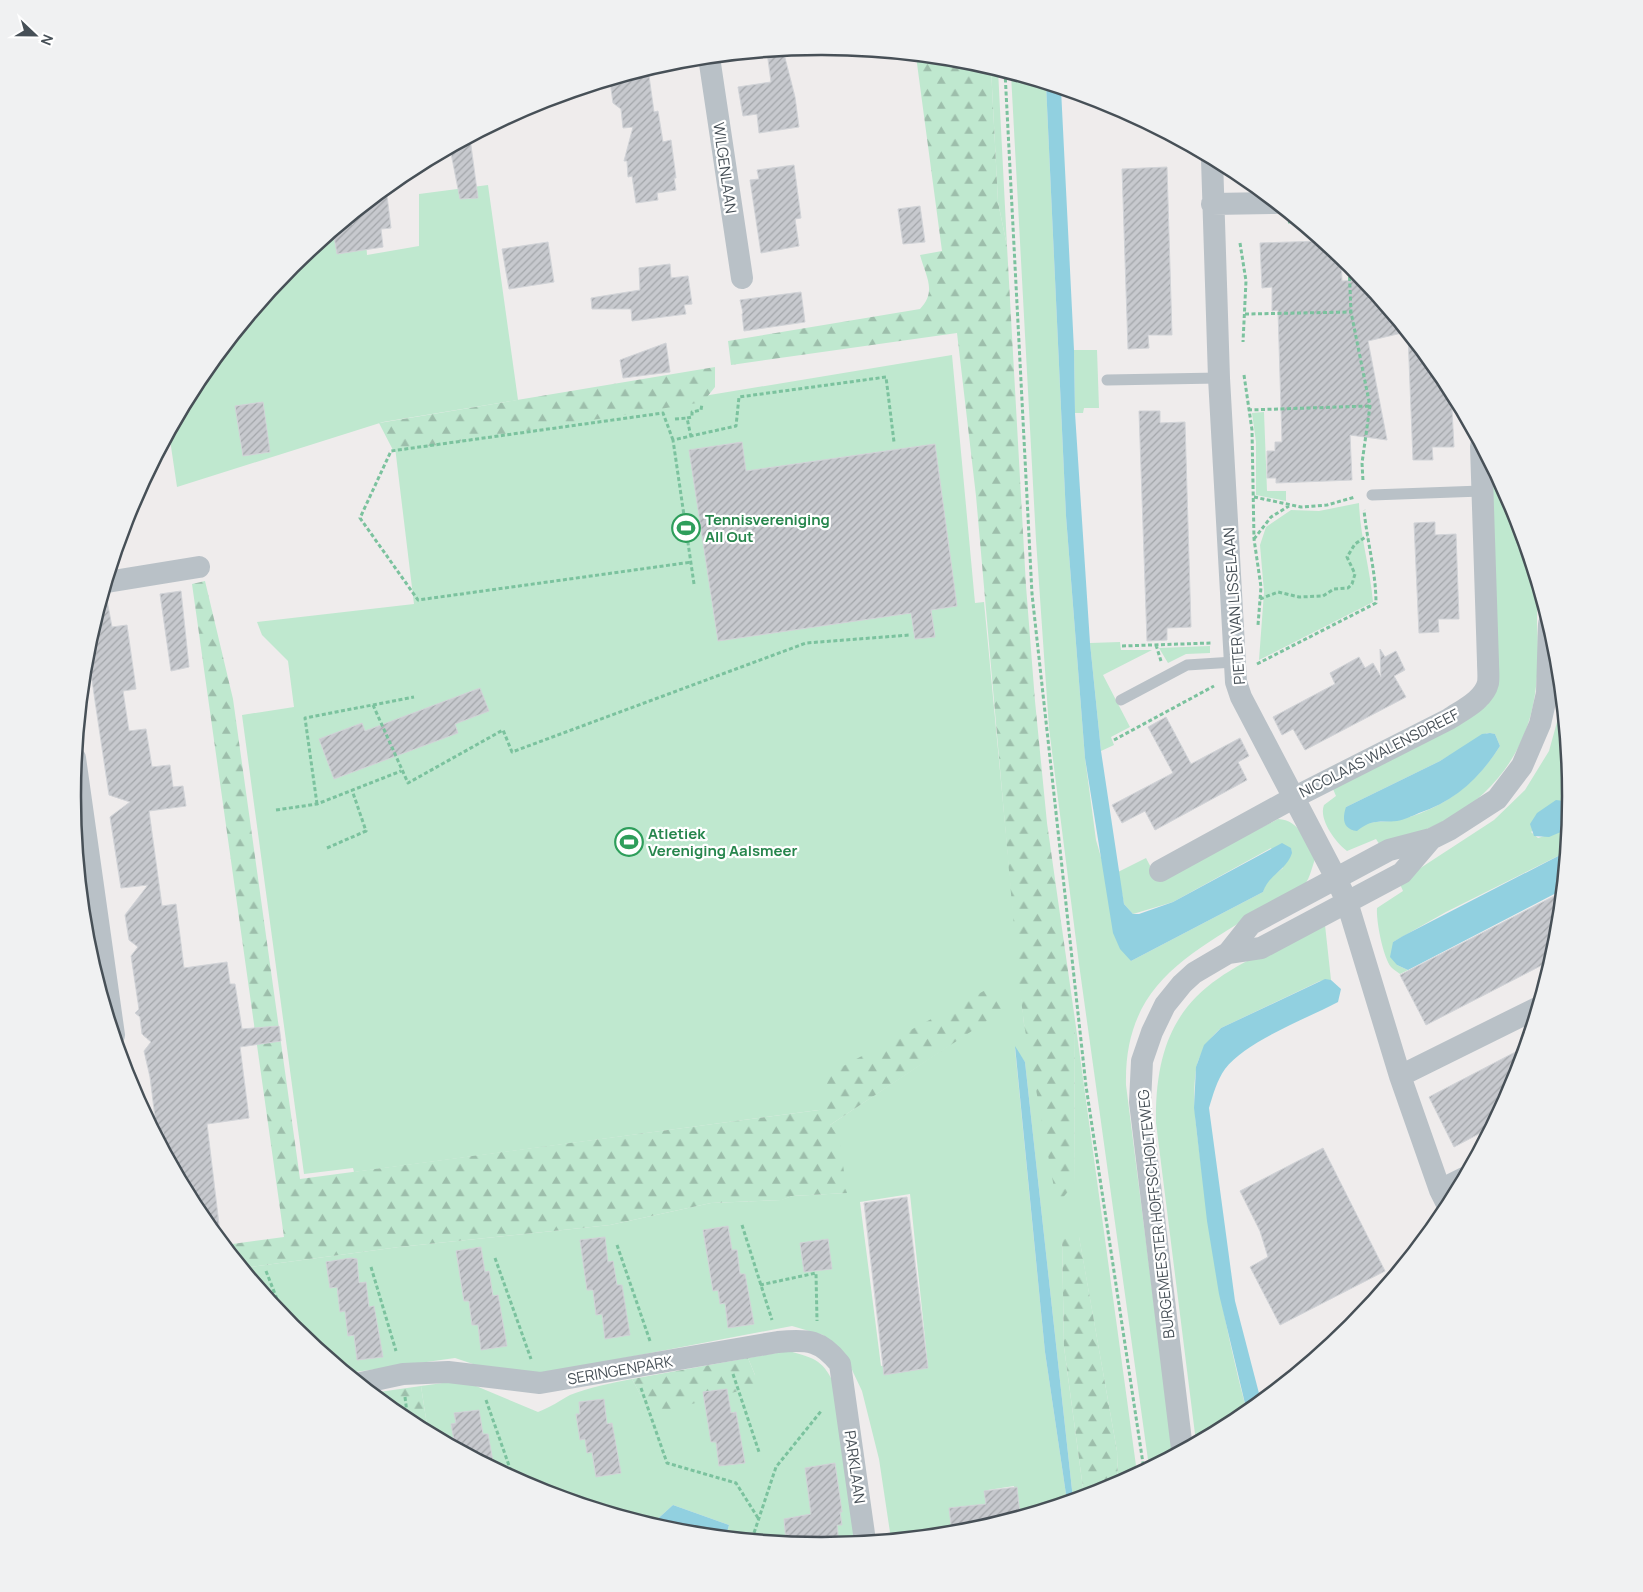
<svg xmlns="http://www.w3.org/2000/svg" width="1643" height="1592" font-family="Manrope,sans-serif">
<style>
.green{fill:#bfe8cf;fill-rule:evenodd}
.forest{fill:url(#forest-firs)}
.water{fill:#91d0e0}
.building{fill:url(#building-hatch);stroke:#d1d3d7}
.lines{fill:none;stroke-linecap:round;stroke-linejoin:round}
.path{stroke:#7bc29e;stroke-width:3;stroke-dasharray:4 2.5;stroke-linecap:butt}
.service{stroke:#b9c1c7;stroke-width:11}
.minor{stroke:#b9c1c7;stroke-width:22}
.labels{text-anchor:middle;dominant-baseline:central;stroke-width:4.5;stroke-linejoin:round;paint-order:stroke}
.street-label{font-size:15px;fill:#475057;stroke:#fff}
.leisure-label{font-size:15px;font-weight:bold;fill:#27864d;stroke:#fff;text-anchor:start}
.rim{fill:none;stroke:#475057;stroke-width:2.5}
</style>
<defs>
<pattern id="forest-firs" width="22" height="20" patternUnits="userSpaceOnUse" patternTransform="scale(1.25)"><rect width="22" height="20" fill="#bfe8cf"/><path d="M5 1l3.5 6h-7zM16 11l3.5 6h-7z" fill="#9dbeab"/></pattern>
<pattern id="building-hatch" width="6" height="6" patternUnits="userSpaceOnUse" patternTransform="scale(1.25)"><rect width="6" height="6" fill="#c7c9ce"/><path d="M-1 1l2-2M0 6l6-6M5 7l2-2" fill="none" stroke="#a3a6aa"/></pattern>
</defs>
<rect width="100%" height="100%" fill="#efecec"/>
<!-- green -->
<path class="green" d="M 991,68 L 998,70 L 1007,246 L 998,202 Z
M 1011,74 L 1046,84 L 1066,516 L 1085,758 L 1096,840 L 1131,961 L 1263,892 L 1266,881 L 1283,868 L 1271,848 L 1173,902 L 1133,914 L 1124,904 L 1118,872 L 1146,858 L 1158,881 L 1278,819 C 1300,820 1306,842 1315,859 C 1312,867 1310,878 1305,884 C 1299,892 1266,906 1255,913 C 1183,958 1124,988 1126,1085 L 1173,1454 L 1149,1467 L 1079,964 L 1049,728 L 1036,540 Z
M 488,185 L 518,400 L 383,422 L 177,487 L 169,433 L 198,379 L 292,266 L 345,222 L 349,240 L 366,240 L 367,255 L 419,246 L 419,194 Z
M 1074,350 L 1097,350 L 1099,408 L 1084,408 L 1083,413 L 1075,413 Z
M 952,355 L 975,603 L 984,602 L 1024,1024 L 1074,1185 L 1075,1020 L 1137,1473 L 1118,1483 L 1117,1451 L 1079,1237 L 1062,1237 L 1064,1347 L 1084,1496 L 1073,1499 L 1025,1062 L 1015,1048 L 1045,1352 L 1067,1501 L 1019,1516 L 1014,1486 L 988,1490 L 993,1524 L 967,1531 L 891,1539 L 879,1459 L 862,1391 L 844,1353 L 823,1335 L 792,1326 L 598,1363 L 515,1382 L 473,1364 L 455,1358 L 348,1373 L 291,1326 L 243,1268 L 399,1247 L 610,1225 L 711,1203 L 781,1200 L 792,1196 L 846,1193 L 830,1125 L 1002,1010 L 819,1110 L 354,1172 L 353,1168 L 304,1174 L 242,715 L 294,707 L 288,661 L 262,635 L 257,622 L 414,604 L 395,447 ZM 910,1194 L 928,1367 L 922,1360 L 881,1366 L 860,1202 Z
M 1264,412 L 1267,491 L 1286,491 L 1286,501 L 1256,495 L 1256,442 L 1252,413 Z
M 1491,466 C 1499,480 1508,494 1514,509 C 1523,530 1531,556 1535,578 C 1538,592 1537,609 1537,623 C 1541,689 1534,745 1484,793 C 1455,821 1417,833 1381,847 L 1376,839 L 1347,851 C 1337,844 1318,820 1324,805 L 1336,796 L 1333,789 L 1487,705 L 1496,691 ZM 1487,733 L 1495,734 L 1500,746 C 1476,784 1443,809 1399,820 C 1389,822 1378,821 1368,823 L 1346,807 L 1440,761 Z
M 1359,503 C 1360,536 1370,568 1373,602 L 1259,660 L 1264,592 L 1260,545 L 1266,527 L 1291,510 L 1319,511 Z
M 1120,642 L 1121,650 L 1152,650 L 1103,675 L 1130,727 L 1111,737 L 1114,745 L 1101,751 L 1090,643 Z
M 1210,646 L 1210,653 L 1186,654 L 1168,663 L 1159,648 Z
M 1562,704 L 1571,796 L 1570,810 L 1564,801 L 1531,832 L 1538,838 L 1568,829 L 1566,852 L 1446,912 L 1393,942 L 1397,965 L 1408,970 L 1400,974 C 1397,972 1393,969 1391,967 C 1383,957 1376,921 1377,908 L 1403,891 L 1399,882 L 1494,820 L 1525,790 L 1549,751 Z
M 1325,925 L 1331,980 L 1320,981 L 1221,1028 C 1210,1037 1198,1055 1196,1070 C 1191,1104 1198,1138 1202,1172 C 1211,1254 1226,1333 1247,1412 L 1238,1420 L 1196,1442 L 1156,1123 C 1154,992 1222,971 1325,925 Z
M 789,1351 C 817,1359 823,1360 836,1388 L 861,1542 L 821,1546 L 726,1536 L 729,1525 L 673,1505 L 652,1524 L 534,1489 L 428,1432 L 421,1386 L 457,1381 L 476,1386 L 538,1412 C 551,1407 559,1401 570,1395 C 590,1387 612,1383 632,1379 L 648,1409 L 755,1375 L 748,1358 Z"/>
<!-- forest -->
<path class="forest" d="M 916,56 L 968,61 L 991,68 L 998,202 L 1007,246 L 1026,586 L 1035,701 L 1047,823 L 1075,1020 L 1074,1185 L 1057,1204 L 1024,1024 L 1018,973 L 976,496 L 957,333 L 731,365 L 728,341 L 920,309 C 937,291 926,277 920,255 L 942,251 Z
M 715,367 L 715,387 L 703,402 L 394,452 L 379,423 Z
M 205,581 L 233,699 L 300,1179 L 819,1110 L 830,1073 L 995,985 L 1002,1011 L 830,1125 L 839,1137 L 847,1193 L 792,1196 L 782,1200 L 711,1203 L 610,1225 L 399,1247 L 243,1268 L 225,1245 L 284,1237 L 192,584 Z
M 1079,1236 L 1117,1451 L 1118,1483 L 1084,1496 L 1064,1347 L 1062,1237 Z
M 748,1358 L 755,1375 L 753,1387 L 663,1412 L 648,1410 L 632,1379 Z
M 421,1386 L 428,1432 L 405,1419 L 372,1393 Z"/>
<!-- water -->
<path class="water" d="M 1046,84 L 1061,89 L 1074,350 L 1075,413 L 1090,643 L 1101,751 L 1124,904 L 1133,914 L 1139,914 L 1173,902 L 1282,843 L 1291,848 L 1292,853 C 1287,870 1268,875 1263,892 L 1131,961 L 1120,949 L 1113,933 L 1085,758 L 1066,516 Z
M 1490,733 L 1495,734 L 1500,746 C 1480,778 1455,801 1419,813 C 1412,816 1404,820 1397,821 C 1379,823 1373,818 1357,831 C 1343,829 1342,819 1346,807 L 1440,761 L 1482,734 Z
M 1556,800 L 1564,801 L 1569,806 L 1568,829 L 1549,837 L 1534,836 L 1530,824 L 1537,813 Z
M 1566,852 L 1562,890 L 1408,970 L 1397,965 L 1390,957 L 1393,942 L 1403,936 Z
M 1325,979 L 1331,980 L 1341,989 L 1338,1002 C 1306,1019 1246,1041 1225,1069 C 1217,1080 1213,1095 1209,1108 L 1235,1301 L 1261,1401 L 1247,1412 L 1219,1294 L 1207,1221 L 1194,1108 L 1196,1067 L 1204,1045 L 1221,1028 Z
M 1015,1046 L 1025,1062 L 1073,1499 L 1067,1501 L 1045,1352 Z
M 673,1505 L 729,1525 L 726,1536 L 675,1531 L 652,1524 Z"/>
<!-- building -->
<path class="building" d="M 783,50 L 795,97 L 799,127 L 759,133 L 757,114 L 743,116 L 738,87 L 771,82 L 767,52 Z
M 648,69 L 654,112 L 658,111 L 663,142 L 671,140 L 676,178 L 674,178 L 676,190 L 657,193 L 658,200 L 636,203 L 632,176 L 628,177 L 627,161 L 624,161 L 633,127 L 623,128 L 621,109 L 613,103 L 610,81 Z
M 470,138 L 478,198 L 460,199 L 450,148 Z
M 794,165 L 801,218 L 795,219 L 799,246 L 761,253 L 750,180 L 759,179 L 757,170 Z
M 1167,167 L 1172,335 L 1148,335 L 1149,348 L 1128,349 L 1122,169 Z
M 386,188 L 391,228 L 381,229 L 383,247 L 337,254 L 333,231 L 340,226 L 353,224 L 352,216 Z
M 920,206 L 925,242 L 903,244 L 898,209 Z
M 1322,241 L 1341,257 L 1342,281 L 1364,280 L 1406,332 L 1368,341 L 1387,440 L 1350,435 L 1352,480 L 1276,483 L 1276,478 L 1267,478 L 1267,451 L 1275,451 L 1275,442 L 1282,442 L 1278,310 L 1272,311 L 1272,287 L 1262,288 L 1260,243 Z
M 548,242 L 554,282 L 509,289 L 502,249 Z
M 670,264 L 671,278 L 688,276 L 692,304 L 684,305 L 686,314 L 632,321 L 631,309 L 592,309 L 591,298 L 640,290 L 639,268 Z
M 801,292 L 805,322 L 744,331 L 742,314 L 743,313 L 740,300 Z
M 1408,335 L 1445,380 L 1451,391 L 1454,447 L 1432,447 L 1433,460 L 1413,460 Z
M 666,343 L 670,372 L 623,378 L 620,360 Z
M 263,402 L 270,452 L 243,456 L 235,406 Z
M 1139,411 L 1160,411 L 1160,423 L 1185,422 L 1191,627 L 1167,628 L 1167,640 L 1147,641 Z
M 742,442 L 746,471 L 935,444 L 957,606 L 931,610 L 935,637 L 915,639 L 911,613 L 718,641 L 689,450 Z
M 1435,522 L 1435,535 L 1456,534 L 1459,619 L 1438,619 L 1439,632 L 1419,633 L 1414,523 Z
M 181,591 L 189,667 L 171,671 L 160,594 Z
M 103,594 L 106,595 L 112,627 L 127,625 L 136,689 L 123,691 L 129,731 L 146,729 L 152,767 L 170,765 L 173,787 L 183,786 L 186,806 L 149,811 L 162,906 L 176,904 L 184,968 L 227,962 L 230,984 L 235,984 L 242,1029 L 279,1026 L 281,1041 L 240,1047 L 249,1118 L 207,1124 L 221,1241 L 198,1212 L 159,1139 L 164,1133 L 156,1125 L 150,1077 L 144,1051 L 151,1042 L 142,1034 L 140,1017 L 135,1013 L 139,1009 L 131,956 L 138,947 L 129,940 L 125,915 L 148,885 L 121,888 L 110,817 L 130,802 L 109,795 L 87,647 Z
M 1380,649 L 1385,657 L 1396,651 L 1405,670 L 1394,676 L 1406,697 L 1305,750 L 1293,729 L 1282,735 L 1273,717 L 1335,684 L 1330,673 L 1359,657 L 1365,668 L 1373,663 L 1381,677 Z
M 480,688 L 489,711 L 455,724 L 458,733 L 334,779 L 319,739 L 362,723 L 365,731 Z
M 1166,717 L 1191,764 L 1240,738 L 1249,756 L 1238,762 L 1247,780 L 1155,830 L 1145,811 L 1122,823 L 1112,805 L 1173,773 L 1148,727 Z
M 1562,892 L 1557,943 L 1552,960 L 1426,1025 L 1400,975 Z
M 1525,1047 L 1514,1083 L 1490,1128 L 1454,1147 L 1429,1097 Z
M 1323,1148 L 1385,1271 L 1280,1325 L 1250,1267 L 1268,1257 L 1260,1231 L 1240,1191 Z
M 907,1197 L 928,1368 L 884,1375 L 864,1203 Z
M 728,1226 L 732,1250 L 737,1250 L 740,1274 L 745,1274 L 754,1324 L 728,1328 L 725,1303 L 720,1304 L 718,1290 L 713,1291 L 703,1230 Z
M 605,1237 L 608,1262 L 613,1261 L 617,1285 L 622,1285 L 630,1335 L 605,1339 L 602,1314 L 596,1315 L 593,1290 L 587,1290 L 580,1240 Z
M 828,1239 L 832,1269 L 804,1272 L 800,1243 Z
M 481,1247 L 485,1272 L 489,1271 L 493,1296 L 498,1295 L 507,1346 L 481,1350 L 478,1325 L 472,1325 L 469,1301 L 464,1301 L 456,1251 Z
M 351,1258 L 357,1259 L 359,1283 L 366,1282 L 369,1307 L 374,1306 L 383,1357 L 357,1360 L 354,1335 L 348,1336 L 345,1311 L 340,1312 L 337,1287 L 330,1288 L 326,1262 Z
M 727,1389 L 731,1413 L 736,1412 L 745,1463 L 719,1466 L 716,1442 L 711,1442 L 703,1392 Z
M 604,1399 L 607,1424 L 612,1423 L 621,1473 L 596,1477 L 592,1452 L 587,1453 L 585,1439 L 580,1440 L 576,1414 L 580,1414 L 579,1402 Z
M 479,1410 L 483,1434 L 488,1434 L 494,1467 L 455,1446 L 451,1424 L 456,1423 L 454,1413 Z
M 835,1463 L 842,1512 L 840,1512 L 842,1525 L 837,1525 L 839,1544 L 821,1546 L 786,1542 L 784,1519 L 811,1514 L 805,1468 Z
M 1017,1487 L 1020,1515 L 967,1531 L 952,1533 L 949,1508 L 986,1504 L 984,1491 Z"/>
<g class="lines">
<!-- path -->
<path class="path" d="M 1005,72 L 1032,594 L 1086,1086 L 1144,1470
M 1288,222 L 1297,221
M 1240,243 L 1246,281 L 1243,342
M 1349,264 L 1351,312 L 1370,406 L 1362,463 L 1363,481
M 1245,314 L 1351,312
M 1244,375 L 1252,430 L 1254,539 L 1261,587 L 1258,625
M 1248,410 L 1369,406
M 675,419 L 687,418
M 691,437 L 687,418 L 692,417 L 692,412 L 701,410 L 702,404
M 673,440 L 663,413 L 391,451 L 360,518 L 418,600 L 692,562
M 1254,497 L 1301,507 L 1327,505 L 1355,497
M 1254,539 L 1271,517 L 1289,506
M 694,584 L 673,440 L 736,426 L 739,397 L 886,377 L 894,442
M 1260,599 L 1278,592 L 1299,597 L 1323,596 L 1334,589 L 1348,588 L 1352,584 L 1355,574 L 1347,557 L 1355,544 L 1367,536
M 1156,645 L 1161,661
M 1122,646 L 1211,643
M 1257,664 L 1376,603 C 1376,572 1367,541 1364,510
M 373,705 L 408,783 L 503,730 L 512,752 L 806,643 L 910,635
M 1114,740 L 1214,686
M 317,804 L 305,718 L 414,697
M 276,810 L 317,804 L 401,771
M 327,848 L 366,831 L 352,790
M 742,1225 L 772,1320
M 617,1245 L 650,1341
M 495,1258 L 531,1359
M 371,1267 L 396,1351
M 266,1271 L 284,1317
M 760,1285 L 816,1273 L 817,1321
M 733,1374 L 759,1452
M 641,1388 L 667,1463 L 736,1483 L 758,1518
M 405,1397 L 408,1421
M 486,1400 L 513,1477
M 752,1539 L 776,1467 L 822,1410"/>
<!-- service -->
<path class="service" d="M 1107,380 L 1219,378
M 1372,495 L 1481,491
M 1121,700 L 1187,665 L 1234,662"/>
<!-- minor -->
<path class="minor" d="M 709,57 L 742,278
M 1212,159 L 1219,378 L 1236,682 L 1241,697 L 1336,878 L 1347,902 L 1400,1076 L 1440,1190 L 1448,1206
M 1212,204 L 1275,203
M 107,582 L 199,567
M 75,758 L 114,1035
M 1160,871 L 1295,797 L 1449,719 C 1462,710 1484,700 1488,683 C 1489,677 1488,669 1488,662 L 1481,446
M 1228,953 L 1261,948 L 1402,873 L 1431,839
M 1400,1076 L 1537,1008
M 1440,1190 L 1464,1178
M 361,1383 L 403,1374 L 448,1372 L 540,1383 L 778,1342 C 808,1339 821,1340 840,1364 L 865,1541
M 1182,1449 L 1140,1102 L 1142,1061 L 1152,1032 L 1165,1005 L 1182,984 L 1194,973 L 1228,953 L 1251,924 L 1389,850 L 1431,839 L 1449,830 L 1497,799 L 1522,766 L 1540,724 L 1547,693 L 1549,624"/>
</g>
<!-- icons -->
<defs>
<symbol id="stadium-ring" viewBox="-11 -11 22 22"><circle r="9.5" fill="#fff" stroke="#2e9e5b" stroke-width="1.5"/><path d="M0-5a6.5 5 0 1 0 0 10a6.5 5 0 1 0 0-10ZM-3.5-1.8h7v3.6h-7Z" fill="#2e9e5b"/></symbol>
</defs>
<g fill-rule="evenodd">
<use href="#stadium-ring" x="670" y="512" width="32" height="32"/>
<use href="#stadium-ring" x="613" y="826" width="32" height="32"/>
</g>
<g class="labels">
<!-- street labels -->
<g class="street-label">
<text transform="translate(725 168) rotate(82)">WILGENLAAN</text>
<text transform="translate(1234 606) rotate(-94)">PIETER VAN LISSELAAN</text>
<text transform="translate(1379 753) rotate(-27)">NICOLAAS WALENSDREEF</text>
<text transform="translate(1156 1214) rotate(-96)">BURGEMEESTER HOFFSCHOLTEWEG</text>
<text transform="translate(620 1370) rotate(-10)">SERINGENPARK</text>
<text transform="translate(855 1467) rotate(82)">PARKLAAN</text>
</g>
<!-- leisure labels -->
<g class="leisure-label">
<text x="705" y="519">Tennisvereniging<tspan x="705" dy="17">All Out</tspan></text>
<text x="648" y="833">Atletiek<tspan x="648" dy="17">Vereniging Aalsmeer</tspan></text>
</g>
</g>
<!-- crop -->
<path d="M0 0H1643V1592H0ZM821 55H822A740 740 0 0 1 1562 795V797A740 740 0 0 1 822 1537H821A740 740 0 0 1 81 797V795A740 740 0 0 1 821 55Z" fill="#f0f1f2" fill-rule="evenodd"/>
<path class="rim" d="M821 55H822A740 740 0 0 1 1562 795V797A740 740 0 0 1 822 1537H821A740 740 0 0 1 81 797V795A740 740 0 0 1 821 55Z"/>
<!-- north arrow -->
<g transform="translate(35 35) rotate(112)" stroke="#ffffff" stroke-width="4" paint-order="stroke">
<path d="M0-4L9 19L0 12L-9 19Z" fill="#475057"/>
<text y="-8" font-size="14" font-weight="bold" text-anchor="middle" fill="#475057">N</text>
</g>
</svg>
